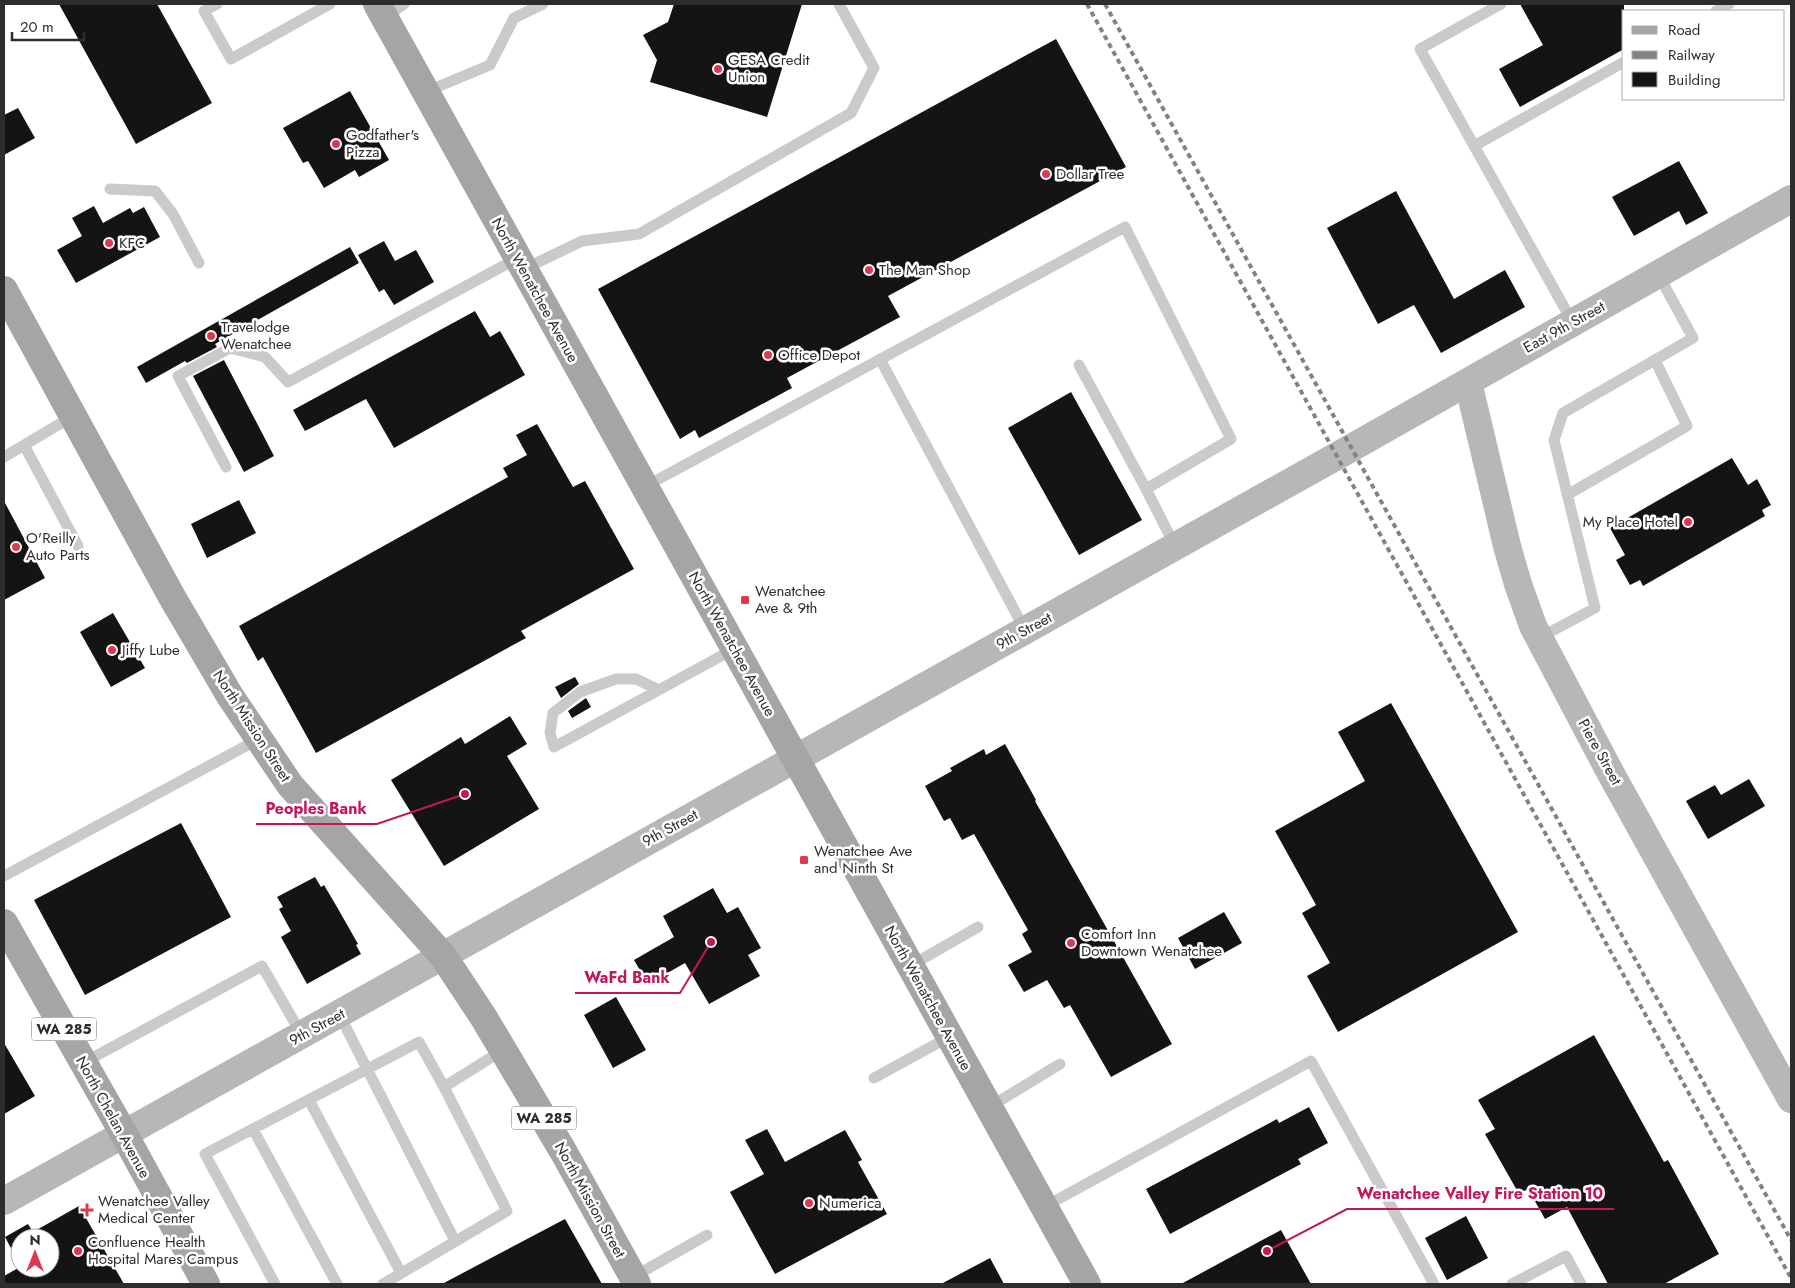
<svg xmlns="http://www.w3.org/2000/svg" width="1795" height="1288" font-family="Jost,sans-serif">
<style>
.building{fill:#141414}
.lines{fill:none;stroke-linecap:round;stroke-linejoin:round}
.lane{stroke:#cacaca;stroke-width:11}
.secondary{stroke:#b7b7b7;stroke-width:28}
.primary{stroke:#a5a5a5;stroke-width:28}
.rail{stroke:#828282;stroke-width:4;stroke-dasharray:5 4;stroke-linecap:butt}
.poi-dot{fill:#dc3850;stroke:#fff;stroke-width:2}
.labels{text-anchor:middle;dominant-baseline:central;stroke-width:5;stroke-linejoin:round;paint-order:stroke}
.shield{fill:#fff;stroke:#6c6c6c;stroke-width:1}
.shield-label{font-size:14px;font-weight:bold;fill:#2d2d2d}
.poi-label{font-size:15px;fill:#2d2d2d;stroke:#fff;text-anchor:start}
.street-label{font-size:15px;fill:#2d2d2d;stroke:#fff}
.leader{fill:none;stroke:#c2185b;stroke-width:2}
.callout-dot{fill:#c2185b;stroke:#fff;stroke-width:2}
.callout-label{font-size:16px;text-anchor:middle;font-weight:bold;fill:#c2185b;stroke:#fff;stroke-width:5;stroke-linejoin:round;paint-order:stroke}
</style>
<rect width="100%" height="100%" fill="#fff"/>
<!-- building -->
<path class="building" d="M 59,4 L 157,4 L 212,103 L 136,144 Z
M 674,4 L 802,4 L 767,117 L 650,82 L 657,60 L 643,35 L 668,22 Z
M 1520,4 L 1624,4 L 1624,49 L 1520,107 L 1499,69 L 1543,45 Z
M 1056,39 L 1126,167 L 888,296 L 900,317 L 787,378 L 792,388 L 699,438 L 695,430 L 680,439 L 598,289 Z
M 350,91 L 389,160 L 359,177 L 355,170 L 324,188 L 308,161 L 303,163 L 283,128 Z
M 18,108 L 35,138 L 4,155 L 4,115 Z
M 1679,161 L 1708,213 L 1686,225 L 1679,211 L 1634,236 L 1612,197 Z
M 1396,191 L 1454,299 L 1505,270 L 1525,307 L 1441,353 L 1414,305 L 1378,324 L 1327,228 Z
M 94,206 L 103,223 L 130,208 L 133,213 L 144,207 L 160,237 L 76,283 L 57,250 L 82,236 L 72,218 Z
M 384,241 L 395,261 L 416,250 L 434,282 L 394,305 L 384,289 L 379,292 L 358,255 Z
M 350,247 L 359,263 L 215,344 L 217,347 L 187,363 L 185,361 L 146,383 L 137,367 Z
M 475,311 L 490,337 L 500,331 L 525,375 L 394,448 L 366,399 L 305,431 L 293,410 Z
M 224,360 L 274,456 L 244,472 L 193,376 Z
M 1071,392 L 1142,520 L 1079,555 L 1008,428 Z
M 537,424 L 573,487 L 585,481 L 634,569 L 521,631 L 526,638 L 316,753 L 263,657 L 258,661 L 239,626 L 508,477 L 503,468 L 527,455 L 516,435 Z
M 1732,458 L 1748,485 L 1757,479 L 1771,505 L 1762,510 L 1765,516 L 1643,586 L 1640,580 L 1630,585 L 1616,560 L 1625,555 L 1610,528 Z
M 239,500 L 256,533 L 207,558 L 191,524 Z
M 4,501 L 45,578 L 4,600 Z
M 113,613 L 145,668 L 111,687 L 80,632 Z
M 575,677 L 579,684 L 561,698 L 555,687 Z
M 586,698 L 591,707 L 572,718 L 568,711 Z
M 1391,703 L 1518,932 L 1338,1032 L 1307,976 L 1330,963 L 1302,913 L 1316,905 L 1275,831 L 1365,781 L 1338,732 Z
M 510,716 L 527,744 L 507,756 L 539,809 L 444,866 L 391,780 L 461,737 L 465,744 Z
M 1005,744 L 1036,800 L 1035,801 L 1172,1044 L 1111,1077 L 1070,1005 L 1064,1008 L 1047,980 L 1024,992 L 1008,965 L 1032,952 L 1022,934 L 1028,930 L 974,834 L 962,840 L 950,818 L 944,821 L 925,786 L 952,771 L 950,768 L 984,749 L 986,755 Z
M 1749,779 L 1765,806 L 1708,839 L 1686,801 L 1715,785 L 1721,795 Z
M 181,823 L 231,917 L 85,995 L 34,900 Z
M 315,877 L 321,887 L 324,885 L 337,907 L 358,944 L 356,945 L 361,954 L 307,984 L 281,937 L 291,931 L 279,909 L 283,907 L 277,897 Z
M 713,888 L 727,913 L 738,907 L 761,948 L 748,955 L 760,976 L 709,1004 L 685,963 L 648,984 L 634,960 L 674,937 L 663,916 Z
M 1224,912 L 1242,943 L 1195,969 L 1178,938 Z
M 616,997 L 646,1050 L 613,1068 L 584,1015 Z
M 1594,1035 L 1664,1162 L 1668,1160 L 1719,1254 L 1664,1284 L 1608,1284 L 1567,1207 L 1545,1219 L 1528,1189 L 1519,1194 L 1485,1134 L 1495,1129 L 1478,1100 Z
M 4,1043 L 35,1096 L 4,1114 Z
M 1309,1107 L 1328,1143 L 1298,1159 L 1301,1164 L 1170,1234 L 1146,1189 L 1277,1119 L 1279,1123 Z
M 767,1129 L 785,1162 L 845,1130 L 862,1160 L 858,1162 L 887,1214 L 775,1274 L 730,1192 L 764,1174 L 745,1140 Z
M 79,1206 L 124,1284 L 4,1284 L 4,1276 L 20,1267 L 50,1268 L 50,1238 L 20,1238 L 20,1265 L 5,1237 L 28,1224 L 33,1232 Z
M 1466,1216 L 1488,1258 L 1447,1280 L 1425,1238 Z
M 565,1219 L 602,1284 L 442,1284 Z
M 1281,1230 L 1311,1284 L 1181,1284 Z
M 990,1258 L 1004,1284 L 941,1284 Z"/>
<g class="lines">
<!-- lane -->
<path class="lane" d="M 217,4 L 204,11 L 231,59 L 330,4
M 1501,4 L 1420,49 L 1573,323
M 1716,11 L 1729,4
M 384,18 L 404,4
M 425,92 L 490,65 L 514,18 L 543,4
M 1474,146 L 1624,62
M 110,189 L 155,191 L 173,214 L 199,263
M 524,269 L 582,241 L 639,234 L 851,113 L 874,68 L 839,4
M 880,359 L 1025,630
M 1079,365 L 1146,489
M 24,445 L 78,546
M 4,457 L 73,416
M 226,467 L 178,376 L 230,348 L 265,357 L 288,382 L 518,258
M 644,487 L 1125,227 L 1231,439 L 1146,489 L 1175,546
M 1567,495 L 1687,426 L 1655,360
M 1539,638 L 1595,608 L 1554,440 L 1563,413 L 1693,338 L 1658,274
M 659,690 L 636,679 L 616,679 L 580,692 L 553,713 L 550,733 L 554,747 L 734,649
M 4,876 L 259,739
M 910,966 L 978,927
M 339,1014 L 455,1241
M 83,1063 L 262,966 L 302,1035
M 874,1078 L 949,1037
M 444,1087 L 503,1050
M 309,1100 L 401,1273
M 988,1108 L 1060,1064
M 253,1129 L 337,1284
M 1044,1207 L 1311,1061 L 1434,1284
M 633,1277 L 707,1235
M 275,1284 L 205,1154 L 419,1042 L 444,1087 L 507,1211 L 383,1284
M 1512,1284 L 1566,1256 L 1581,1284"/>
<!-- secondary -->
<path class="secondary" d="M 1468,382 L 1507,546 L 1518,584 L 1533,626 L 1610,772 L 1791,1099
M 4,1201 L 1337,456 L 1791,199"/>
<!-- primary -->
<path class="primary" d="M 377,4 L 1087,1284
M 4,290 L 172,597 L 230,696 L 290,785 L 443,956 L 484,1018 L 563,1151 L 637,1284
M 4,923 L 124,1134 L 206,1284"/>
<!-- rail -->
<path class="rail" d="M 1087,4 L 1791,1278
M 1105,4 L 1791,1240"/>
</g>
<!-- markers -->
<g class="poi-dot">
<circle cx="718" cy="69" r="5"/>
<circle cx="336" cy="144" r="5"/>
<circle cx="1046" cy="174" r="5"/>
<circle cx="109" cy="243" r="5"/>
<circle cx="869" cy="270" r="5"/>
<circle cx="211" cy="336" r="5"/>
<circle cx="768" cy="355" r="5"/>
<circle cx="1688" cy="522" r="5"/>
<circle cx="16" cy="547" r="5"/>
<rect x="740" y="595" width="10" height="10" rx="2.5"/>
<circle cx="112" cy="650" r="5"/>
<rect x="799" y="855" width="10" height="10" rx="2.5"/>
<circle cx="1071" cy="943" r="5"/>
<circle cx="809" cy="1203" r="5"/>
<path d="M84.5 1202.5h5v5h5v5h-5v5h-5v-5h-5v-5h5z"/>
<circle cx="78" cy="1251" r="5"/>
</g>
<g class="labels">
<!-- shield labels -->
<g class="shield">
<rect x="31.5" y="1017.5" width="65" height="23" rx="4"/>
<rect x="511.5" y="1106.5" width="65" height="23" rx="4"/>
</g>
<g class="shield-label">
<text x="64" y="1029">WA 285</text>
<text x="544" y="1118">WA 285</text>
</g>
<!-- poi labels -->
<g class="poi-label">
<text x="728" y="60">GESA Credit<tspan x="728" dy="17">Union</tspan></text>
<text x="346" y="135">Godfather's<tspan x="346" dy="17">Pizza</tspan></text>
<text x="1056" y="174">Dollar Tree</text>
<text x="119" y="243">KFC</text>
<text x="879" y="270">The Man Shop</text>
<text x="221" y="327">Travelodge<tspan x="221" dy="17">Wenatchee</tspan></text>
<text x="778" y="355">Office Depot</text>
<text x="1678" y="522" text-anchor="end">My Place Hotel</text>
<text x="26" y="538">O'Reilly<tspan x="26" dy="17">Auto Parts</tspan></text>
<text x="755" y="591">Wenatchee<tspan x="755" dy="17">Ave &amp; 9th</tspan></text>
<text x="122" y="650">Jiffy Lube</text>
<text x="814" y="851">Wenatchee Ave<tspan x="814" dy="17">and Ninth St</tspan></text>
<text x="1081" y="934">Comfort Inn<tspan x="1081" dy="17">Downtown Wenatchee</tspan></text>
<text x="98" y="1201">Wenatchee Valley<tspan x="98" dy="17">Medical Center</tspan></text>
<text x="819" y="1203">Numerica</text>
<text x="88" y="1242">Confluence Health<tspan x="88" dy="17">Hospital Mares Campus</tspan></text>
</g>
<!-- street labels -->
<g class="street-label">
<text transform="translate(535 290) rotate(61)">North Wenatchee Avenue</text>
<text transform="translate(1564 327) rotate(-29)">East 9th Street</text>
<text transform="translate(1024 631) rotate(-29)">9th Street</text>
<text transform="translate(732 644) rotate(61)">North Wenatchee Avenue</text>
<text transform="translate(252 726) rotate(57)">North Mission Street</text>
<text transform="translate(1600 752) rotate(61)">Piere Street</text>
<text transform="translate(670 828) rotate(-29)">9th Street</text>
<text transform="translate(928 998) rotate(61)">North Wenatchee Avenue</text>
<text transform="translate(317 1027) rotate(-29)">9th Street</text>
<text transform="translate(113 1117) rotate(61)">North Chelan Avenue</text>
<text transform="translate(590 1200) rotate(61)">North Mission Street</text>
</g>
</g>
<!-- callouts -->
<path class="leader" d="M465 794L377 824H256M711 942L680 993H575M1267 1251L1347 1209H1614"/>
<g class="callout-dot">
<circle cx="465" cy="794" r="5"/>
<circle cx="711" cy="942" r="5"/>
<circle cx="1267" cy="1251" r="5"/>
</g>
<g class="callout-label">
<text x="316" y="814">Peoples Bank</text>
<text x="627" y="983">WaFd Bank</text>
<text x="1480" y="1199">Wenatchee Valley Fire Station 10</text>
</g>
<!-- border -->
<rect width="1795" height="1288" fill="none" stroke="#2d2d2d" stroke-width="10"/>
<!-- legend -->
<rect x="1622" y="10" width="162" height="90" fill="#ffffff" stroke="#ababab"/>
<rect x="1632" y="26" width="25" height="8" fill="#a5a5a5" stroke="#ababab"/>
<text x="1668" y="35" font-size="15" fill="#2d2d2d">Road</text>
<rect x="1632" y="51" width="25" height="8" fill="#828282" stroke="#ababab"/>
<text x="1668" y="60" font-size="15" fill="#2d2d2d">Railway</text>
<rect x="1632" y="72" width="25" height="15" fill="#141414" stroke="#ababab"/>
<text x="1668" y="85" font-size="15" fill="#2d2d2d">Building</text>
<!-- north arrow -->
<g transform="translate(35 1253)"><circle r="24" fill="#ffffff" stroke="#ababab"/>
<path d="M0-4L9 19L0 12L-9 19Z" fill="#dc3850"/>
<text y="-8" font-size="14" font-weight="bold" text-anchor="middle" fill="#2d2d2d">N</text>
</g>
<!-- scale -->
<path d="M12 32v8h72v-8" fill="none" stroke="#2d2d2d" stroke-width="2.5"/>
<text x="20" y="32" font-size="15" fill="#2d2d2d" stroke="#ffffff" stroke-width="4" paint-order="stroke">20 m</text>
</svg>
